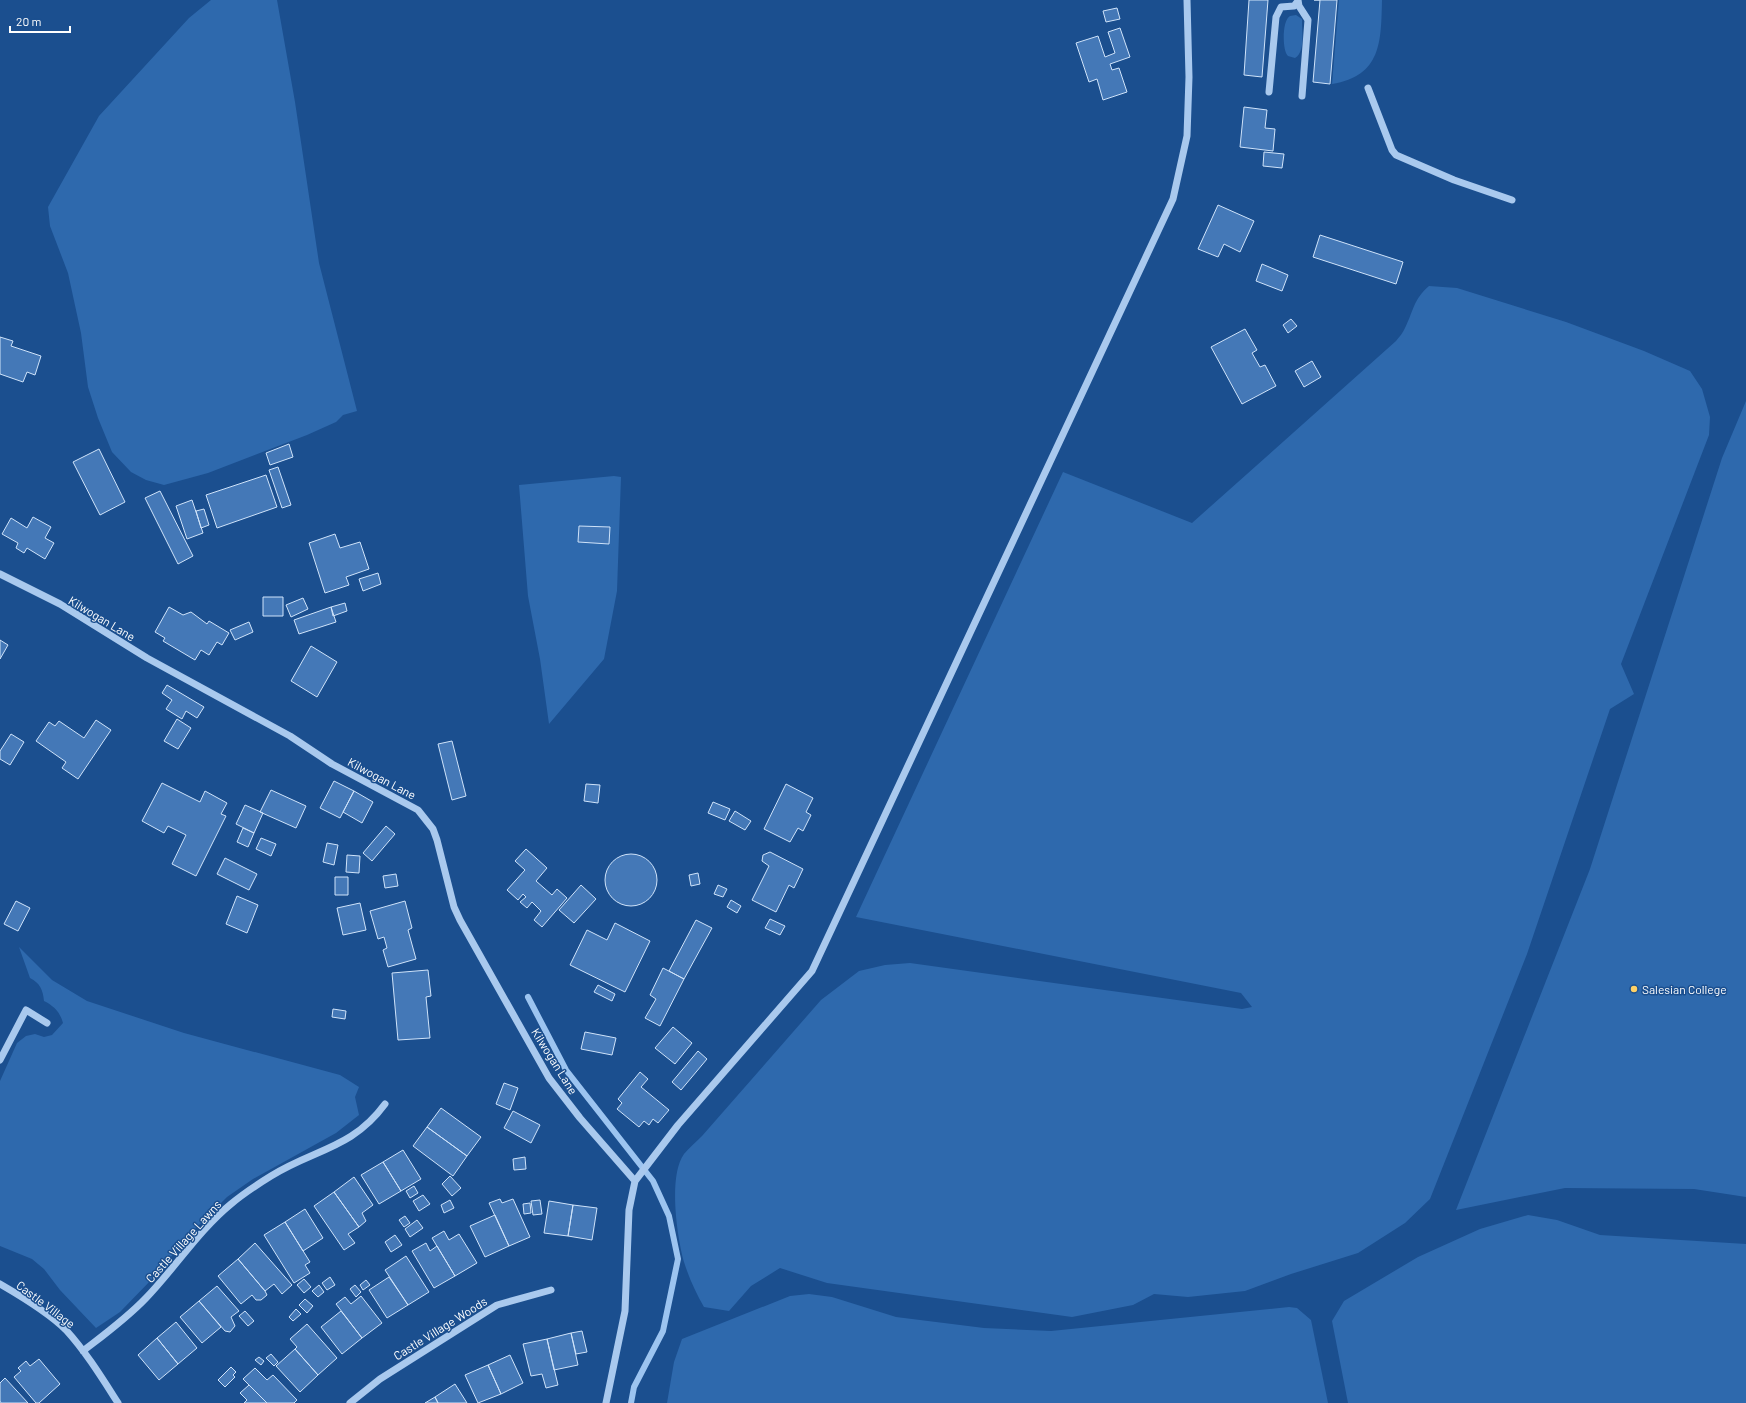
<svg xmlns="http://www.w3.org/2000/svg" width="1746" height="1403" font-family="Barlow,sans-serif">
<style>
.green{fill:#2e69ad}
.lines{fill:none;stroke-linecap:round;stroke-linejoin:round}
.stream{stroke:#9cc4f0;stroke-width:6}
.building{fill:#4478b7;stroke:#cfe3fa}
.minor{stroke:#a9c9ee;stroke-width:7}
.poi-dot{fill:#ffd166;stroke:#1b4f8f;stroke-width:1.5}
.labels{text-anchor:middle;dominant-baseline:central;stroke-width:3;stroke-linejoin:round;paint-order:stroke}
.street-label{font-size:12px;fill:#fff;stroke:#1b4f8f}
.poi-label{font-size:12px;fill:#fff;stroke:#1b4f8f;text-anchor:start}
</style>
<rect width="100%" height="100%" fill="#1b4f8f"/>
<!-- green -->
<path class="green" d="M 211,0 L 277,0 L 295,102 L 319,263 L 357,411 L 343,415 L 336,422 L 307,435 L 208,473 L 164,485 L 146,480 L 131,472 L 112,452 L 98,418 L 88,387 L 81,333 L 68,273 L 50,226 L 48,207 L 99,116 L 189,18 Z
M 1339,0 L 1382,0 C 1381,41 1382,76 1332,84 Z
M 1296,15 L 1302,19 L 1302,23 C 1302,33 1305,52 1295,58 L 1288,56 C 1282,51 1282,20 1290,16 Z
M 1429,286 L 1457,288 L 1566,322 L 1644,351 L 1690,371 L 1702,389 L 1710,417 L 1709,435 L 1621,664 L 1634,694 L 1610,709 L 1527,954 L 1430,1199 L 1405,1223 L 1358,1253 L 1291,1274 L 1245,1291 L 1188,1297 L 1154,1294 L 1133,1305 L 1072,1317 L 827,1283 L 780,1268 L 751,1286 L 729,1311 L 704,1307 C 696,1293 689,1278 684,1262 C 677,1237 668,1176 684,1154 C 689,1148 696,1142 702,1136 L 821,1000 L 859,971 L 885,965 L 910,963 L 1242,1009 L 1252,1007 L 1241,993 L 856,917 L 1063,472 L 1192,523 L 1396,341 C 1399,337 1403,333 1405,328 C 1414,310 1413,300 1429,286 Z
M 1746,401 L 1746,1197 L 1694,1189 L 1565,1188 L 1456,1210 L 1590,869 L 1722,458 Z
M 614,476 L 621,477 L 617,591 L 604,659 L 549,724 L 540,659 L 528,596 L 519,485 Z
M 19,947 L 52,980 L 87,1001 L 184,1033 L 340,1075 L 359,1087 L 355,1097 L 359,1115 L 336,1133 L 253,1179 L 227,1197 L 193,1231 L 153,1278 L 120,1312 L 96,1328 L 60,1290 L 44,1269 L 32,1259 L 0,1246 L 0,1081 L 17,1043 L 26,1036 L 35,1034 L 44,1037 L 52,1035 L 63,1023 C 60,1012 54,1006 44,1001 C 43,990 40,983 30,978 Z
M 1528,1215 L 1557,1220 L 1600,1235 L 1746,1244 L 1746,1403 L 1348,1403 L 1332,1321 L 1344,1301 L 1418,1257 L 1480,1229 Z
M 809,1294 L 832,1297 L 896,1317 L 984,1328 L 1051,1331 L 1289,1307 L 1297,1308 L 1311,1320 L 1328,1403 L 667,1403 L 674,1362 L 682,1339 L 790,1296 Z"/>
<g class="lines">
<!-- stream -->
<path class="stream" d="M 528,997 L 566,1070 L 653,1181 L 669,1216 L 678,1259 L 663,1331 L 634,1387 L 631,1403"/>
</g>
<!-- building -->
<path class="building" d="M 1249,0 L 1268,0 L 1262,77 L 1244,75 Z
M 1314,0 L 1337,0 L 1330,84 L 1313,82 L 1320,0 Z
M 1117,8 L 1120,19 L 1106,22 L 1103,11 Z
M 1120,28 L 1130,57 L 1110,64 L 1112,70 L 1119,68 L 1127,92 L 1103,100 L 1097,79 L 1089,82 L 1076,43 L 1098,36 L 1105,57 L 1115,53 L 1108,32 Z
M 1244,107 L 1267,110 L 1265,128 L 1275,129 L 1273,151 L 1240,147 Z
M 1264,152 L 1284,154 L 1282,168 L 1263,166 Z
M 1218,205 L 1254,221 L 1240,252 L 1224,244 L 1218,257 L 1198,249 Z
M 1320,235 L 1403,262 L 1396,284 L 1313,257 Z
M 1262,264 L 1288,275 L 1282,291 L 1256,281 Z
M 1291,319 L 1297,326 L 1288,333 L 1283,325 Z
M 1245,329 L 1257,350 L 1252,353 L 1260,367 L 1265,365 L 1276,386 L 1242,404 L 1211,347 Z
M 0,337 L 13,341 L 11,346 L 41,356 L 35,375 L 27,372 L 23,382 L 0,374 Z
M 1312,361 L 1321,377 L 1304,387 L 1295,371 Z
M 289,444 L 293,457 L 270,465 L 266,453 Z
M 99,449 L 125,502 L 100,515 L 73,462 Z
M 278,467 L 291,505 L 282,508 L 269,470 Z
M 266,475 L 277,507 L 217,528 L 206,495 Z
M 160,491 L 193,556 L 178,564 L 145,498 Z
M 192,500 L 203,533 L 187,539 L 176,506 Z
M 204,509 L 209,525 L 201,528 L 196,511 Z
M 33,517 L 51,527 L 45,538 L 54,543 L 45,559 L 27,548 L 24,553 L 16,548 L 18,543 L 2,534 L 11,518 L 27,528 Z
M 579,526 L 610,527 L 609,544 L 578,542 Z
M 335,534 L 340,548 L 360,542 L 369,569 L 346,577 L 349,585 L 325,593 L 309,543 Z
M 378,573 L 381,584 L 363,591 L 359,579 Z
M 263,597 L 283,597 L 283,616 L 263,616 Z
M 303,598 L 308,609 L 291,617 L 286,605 Z
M 345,603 L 347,611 L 333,616 L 331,607 Z
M 169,607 L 183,615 L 191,612 L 207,624 L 209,621 L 229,633 L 222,645 L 217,642 L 209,655 L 201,650 L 195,660 L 163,641 L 165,638 L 155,632 Z
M 331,607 L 336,622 L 299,634 L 294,620 Z
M 249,622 L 253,632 L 235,640 L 230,630 Z
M 0,640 L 8,645 L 0,659 Z
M 311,646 L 337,662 L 317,697 L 291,681 Z
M 167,685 L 204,707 L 197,718 L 186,711 L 182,719 L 166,709 L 172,700 L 162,693 Z
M 177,719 L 191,728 L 178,749 L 164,741 Z
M 96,720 L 111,730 L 78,779 L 62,768 L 66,762 L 36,741 L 49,722 L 55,726 L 59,721 L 84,738 Z
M 11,734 L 24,742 L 10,765 L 0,759 L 0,751 Z
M 452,741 L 466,796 L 452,800 L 438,744 Z
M 334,781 L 354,791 L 340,818 L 320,808 Z
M 162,783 L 200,802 L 205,791 L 227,803 L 221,814 L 226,816 L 196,876 L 172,864 L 186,835 L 168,826 L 164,833 L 142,821 Z
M 586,784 L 600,785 L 598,803 L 584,801 Z
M 786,784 L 813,798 L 806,812 L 811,815 L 803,831 L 798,828 L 790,842 L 764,829 Z
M 271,790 L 306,806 L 296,828 L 260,812 Z
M 354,791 L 373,802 L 362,823 L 343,812 Z
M 713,802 L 730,809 L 725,820 L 708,813 Z
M 245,805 L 263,813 L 254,833 L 236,824 Z
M 735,811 L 751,821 L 745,830 L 729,821 Z
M 386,826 L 395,834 L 372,861 L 363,853 Z
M 243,828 L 254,833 L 248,847 L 237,842 Z
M 261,838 L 276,844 L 271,856 L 256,849 Z
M 327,843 L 338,845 L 334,865 L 323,862 Z
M 526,849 L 547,868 L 536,881 L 552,895 L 557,889 L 567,898 L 542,927 L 534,920 L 541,911 L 532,902 L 527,908 L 520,902 L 526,897 L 523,894 L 518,900 L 507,890 L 525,870 L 515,861 Z
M 770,852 L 803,869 L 794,888 L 789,885 L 776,912 L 752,900 L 769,866 L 762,861 L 763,855 Z
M605 880a26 26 0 1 1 52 0a26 26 0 1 1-52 0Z
M 347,855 L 360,856 L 359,873 L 346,872 Z
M 225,858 L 257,874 L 249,890 L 217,874 Z
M 698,873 L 700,884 L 691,886 L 689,875 Z
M 396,874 L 398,886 L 385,888 L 383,876 Z
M 335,877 L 348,877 L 348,895 L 335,895 Z
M 581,885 L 596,899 L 574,923 L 559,910 Z
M 718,885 L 727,889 L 723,897 L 714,894 Z
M 237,896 L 258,905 L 247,933 L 226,924 Z
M 731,900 L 741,906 L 737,913 L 727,907 Z
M 16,901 L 30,908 L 18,931 L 4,924 Z
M 405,901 L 412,928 L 408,930 L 416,959 L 388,967 L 383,950 L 387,948 L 384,937 L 378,939 L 370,911 Z
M 360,903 L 366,930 L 343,935 L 337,908 Z
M 770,919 L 785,926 L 780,935 L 765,928 Z
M 696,920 L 712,928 L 684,979 L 669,971 Z
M 615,923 L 650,941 L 625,992 L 570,965 L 587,930 L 607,940 Z
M 663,968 L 684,979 L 660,1026 L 645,1018 L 656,999 L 650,995 Z
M 428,970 L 431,996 L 426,997 L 430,1038 L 398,1040 L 392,973 Z
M 598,985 L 615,994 L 612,1001 L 594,992 Z
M 333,1009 L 346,1011 L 345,1019 L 332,1017 Z
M 673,1027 L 692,1043 L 675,1064 L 655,1048 Z
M 585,1032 L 616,1038 L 612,1055 L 581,1049 Z
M 698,1051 L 707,1059 L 681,1090 L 672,1082 Z
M 640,1072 L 648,1079 L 641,1087 L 669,1110 L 658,1123 L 653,1119 L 649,1125 L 644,1121 L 639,1127 L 617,1109 L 622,1103 L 618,1099 Z
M 504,1083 L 518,1088 L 510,1110 L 496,1104 Z
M 441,1108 L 481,1137 L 467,1156 L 427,1127 Z
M 513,1111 L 540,1125 L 531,1143 L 504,1128 Z
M 427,1127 L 467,1156 L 453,1176 L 413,1146 Z
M 403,1150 L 421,1179 L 401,1191 L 383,1162 Z
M 525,1157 L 526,1169 L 514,1170 L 513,1159 Z
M 383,1162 L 401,1191 L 379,1204 L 361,1175 Z
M 450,1176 L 461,1188 L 452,1196 L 442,1184 Z
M 354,1177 L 373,1205 L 362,1213 L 366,1221 L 359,1227 L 334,1192 Z
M 414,1186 L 418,1193 L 410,1198 L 406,1191 Z
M 334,1192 L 359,1227 L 348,1234 L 355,1243 L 344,1250 L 314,1206 Z
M 423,1195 L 430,1204 L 419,1211 L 413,1201 Z
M 500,1199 L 502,1203 L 513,1199 L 530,1237 L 509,1246 L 489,1203 Z
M 450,1200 L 454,1208 L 444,1213 L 441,1205 Z
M 540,1200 L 542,1214 L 533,1215 L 531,1201 Z
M 549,1201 L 573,1205 L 568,1236 L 544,1233 Z
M 530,1203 L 531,1213 L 524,1214 L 523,1204 Z
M 573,1205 L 597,1208 L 592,1240 L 568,1236 Z
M 305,1209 L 323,1238 L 303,1251 L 285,1222 Z
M 495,1215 L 509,1246 L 485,1257 L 470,1226 Z
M 405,1216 L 410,1223 L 404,1227 L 399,1220 Z
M 417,1220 L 423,1228 L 410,1237 L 405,1229 Z
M 285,1222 L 310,1262 L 305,1265 L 310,1273 L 294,1283 L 264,1235 Z
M 444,1231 L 449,1240 L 459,1234 L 477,1263 L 455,1276 L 432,1238 Z
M 395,1235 L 402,1245 L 391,1252 L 385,1242 Z
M 255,1243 L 292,1285 L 282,1294 L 274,1284 L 265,1291 L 238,1259 Z
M 426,1243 L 430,1251 L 437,1246 L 455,1276 L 434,1288 L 412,1251 Z
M 406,1256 L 429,1292 L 408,1305 L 385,1270 Z
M 238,1259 L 265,1291 L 267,1295 L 261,1300 L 256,1300 L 252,1295 L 241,1304 L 218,1276 Z
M 330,1277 L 335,1285 L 327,1290 L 322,1283 Z
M 389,1277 L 408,1305 L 387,1318 L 369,1290 Z
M 304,1279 L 311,1287 L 304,1293 L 297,1285 Z
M 366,1280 L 370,1285 L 363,1290 L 360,1285 Z
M 319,1285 L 324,1292 L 318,1297 L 312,1291 Z
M 355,1285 L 361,1292 L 356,1297 L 350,1289 Z
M 217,1286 L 239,1311 L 231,1317 L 235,1326 L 230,1332 L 225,1331 L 199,1301 Z
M 361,1296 L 382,1323 L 362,1338 L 336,1304 L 345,1297 L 351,1304 Z
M 305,1299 L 313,1306 L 307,1313 L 299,1305 Z
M 199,1301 L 221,1327 L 202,1343 L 180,1317 Z
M 296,1309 L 301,1314 L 293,1321 L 289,1317 Z
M 245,1311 L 254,1321 L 248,1326 L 239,1316 Z
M 341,1311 L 362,1338 L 342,1354 L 321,1327 Z
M 176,1322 L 197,1348 L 178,1364 L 157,1338 Z
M 307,1324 L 337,1358 L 318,1375 L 295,1349 L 297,1347 L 290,1339 Z
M 582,1331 L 587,1352 L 576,1354 L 571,1333 Z
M 571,1333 L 578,1365 L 554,1370 L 547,1339 Z
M 157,1338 L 178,1364 L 159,1380 L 138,1355 Z
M 547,1339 L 558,1385 L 546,1388 L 542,1374 L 531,1376 L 523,1344 Z
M 295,1349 L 318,1375 L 300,1392 L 276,1366 Z
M 271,1354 L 278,1362 L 274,1366 L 266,1358 Z
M 510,1355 L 523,1383 L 501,1394 L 488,1365 Z
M 259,1357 L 264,1361 L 261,1365 L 255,1360 Z
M 39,1359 L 60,1384 L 39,1403 L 36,1403 L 14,1377 L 21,1371 L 18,1368 L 26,1361 L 30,1366 Z
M 488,1365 L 501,1394 L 478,1403 L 465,1375 Z
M 231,1367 L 236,1372 L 233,1375 L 235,1377 L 225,1387 L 218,1380 Z
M 255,1368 L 267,1380 L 273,1375 L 297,1400 L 294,1403 L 267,1403 L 243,1379 Z
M 5,1378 L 28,1403 L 1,1403 L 0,1401 L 0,1383 Z
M 455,1384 L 467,1403 L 438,1403 L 435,1397 Z
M 249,1385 L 267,1403 L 244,1403 L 247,1400 L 240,1393 Z
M 435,1397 L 438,1403 L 425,1403 Z"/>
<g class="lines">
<!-- minor -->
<path class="minor" d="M 1298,0 L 1299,6 L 1308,20 L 1302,96
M 1368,88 L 1392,150 L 1396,155 L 1454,180 L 1512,200
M 1269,92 L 1276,17 L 1281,7 L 1294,6 L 1298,1
M 0,574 L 60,604 L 147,658 L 290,736 L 332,764 L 418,810 L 433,829 L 437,840 L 454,907 L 460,920 L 549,1078 L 580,1118 L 635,1181
M 0,1060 L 26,1010 L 47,1023
M 0,1284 C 19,1295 51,1315 66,1330 C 86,1352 102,1378 118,1403
M 83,1351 C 105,1334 127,1318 146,1298 C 175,1268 199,1230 231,1204 C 244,1193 258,1184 271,1176 C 314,1149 352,1149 385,1104
M 350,1403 L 380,1379 L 497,1305 L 551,1290
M 606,1403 L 625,1311 L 629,1210 L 635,1181 L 678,1125 L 812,971 L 1173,199 L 1187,136 L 1189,77 L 1187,0"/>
</g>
<!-- markers -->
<circle class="poi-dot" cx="1634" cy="989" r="4"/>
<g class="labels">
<!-- street labels -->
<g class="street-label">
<text transform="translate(102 618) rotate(31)">Kilwogan Lane</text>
<text transform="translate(382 778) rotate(28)">Kilwogan Lane</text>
<text transform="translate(555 1061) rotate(58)">Kilwogan Lane</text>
<text transform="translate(183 1241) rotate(-48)">Castle Village Lawns</text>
<text transform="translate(46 1304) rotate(37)">Castle Village</text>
<text transform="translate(440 1328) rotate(-32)">Castle Village Woods</text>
</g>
<!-- poi labels -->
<g class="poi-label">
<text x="1642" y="989">Salesian College</text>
</g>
</g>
<!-- scale -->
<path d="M10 26v6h60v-6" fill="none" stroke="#ffffff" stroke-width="2"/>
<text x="16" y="26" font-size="12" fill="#ffffff" stroke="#1b4f8f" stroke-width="3" paint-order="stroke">20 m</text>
</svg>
